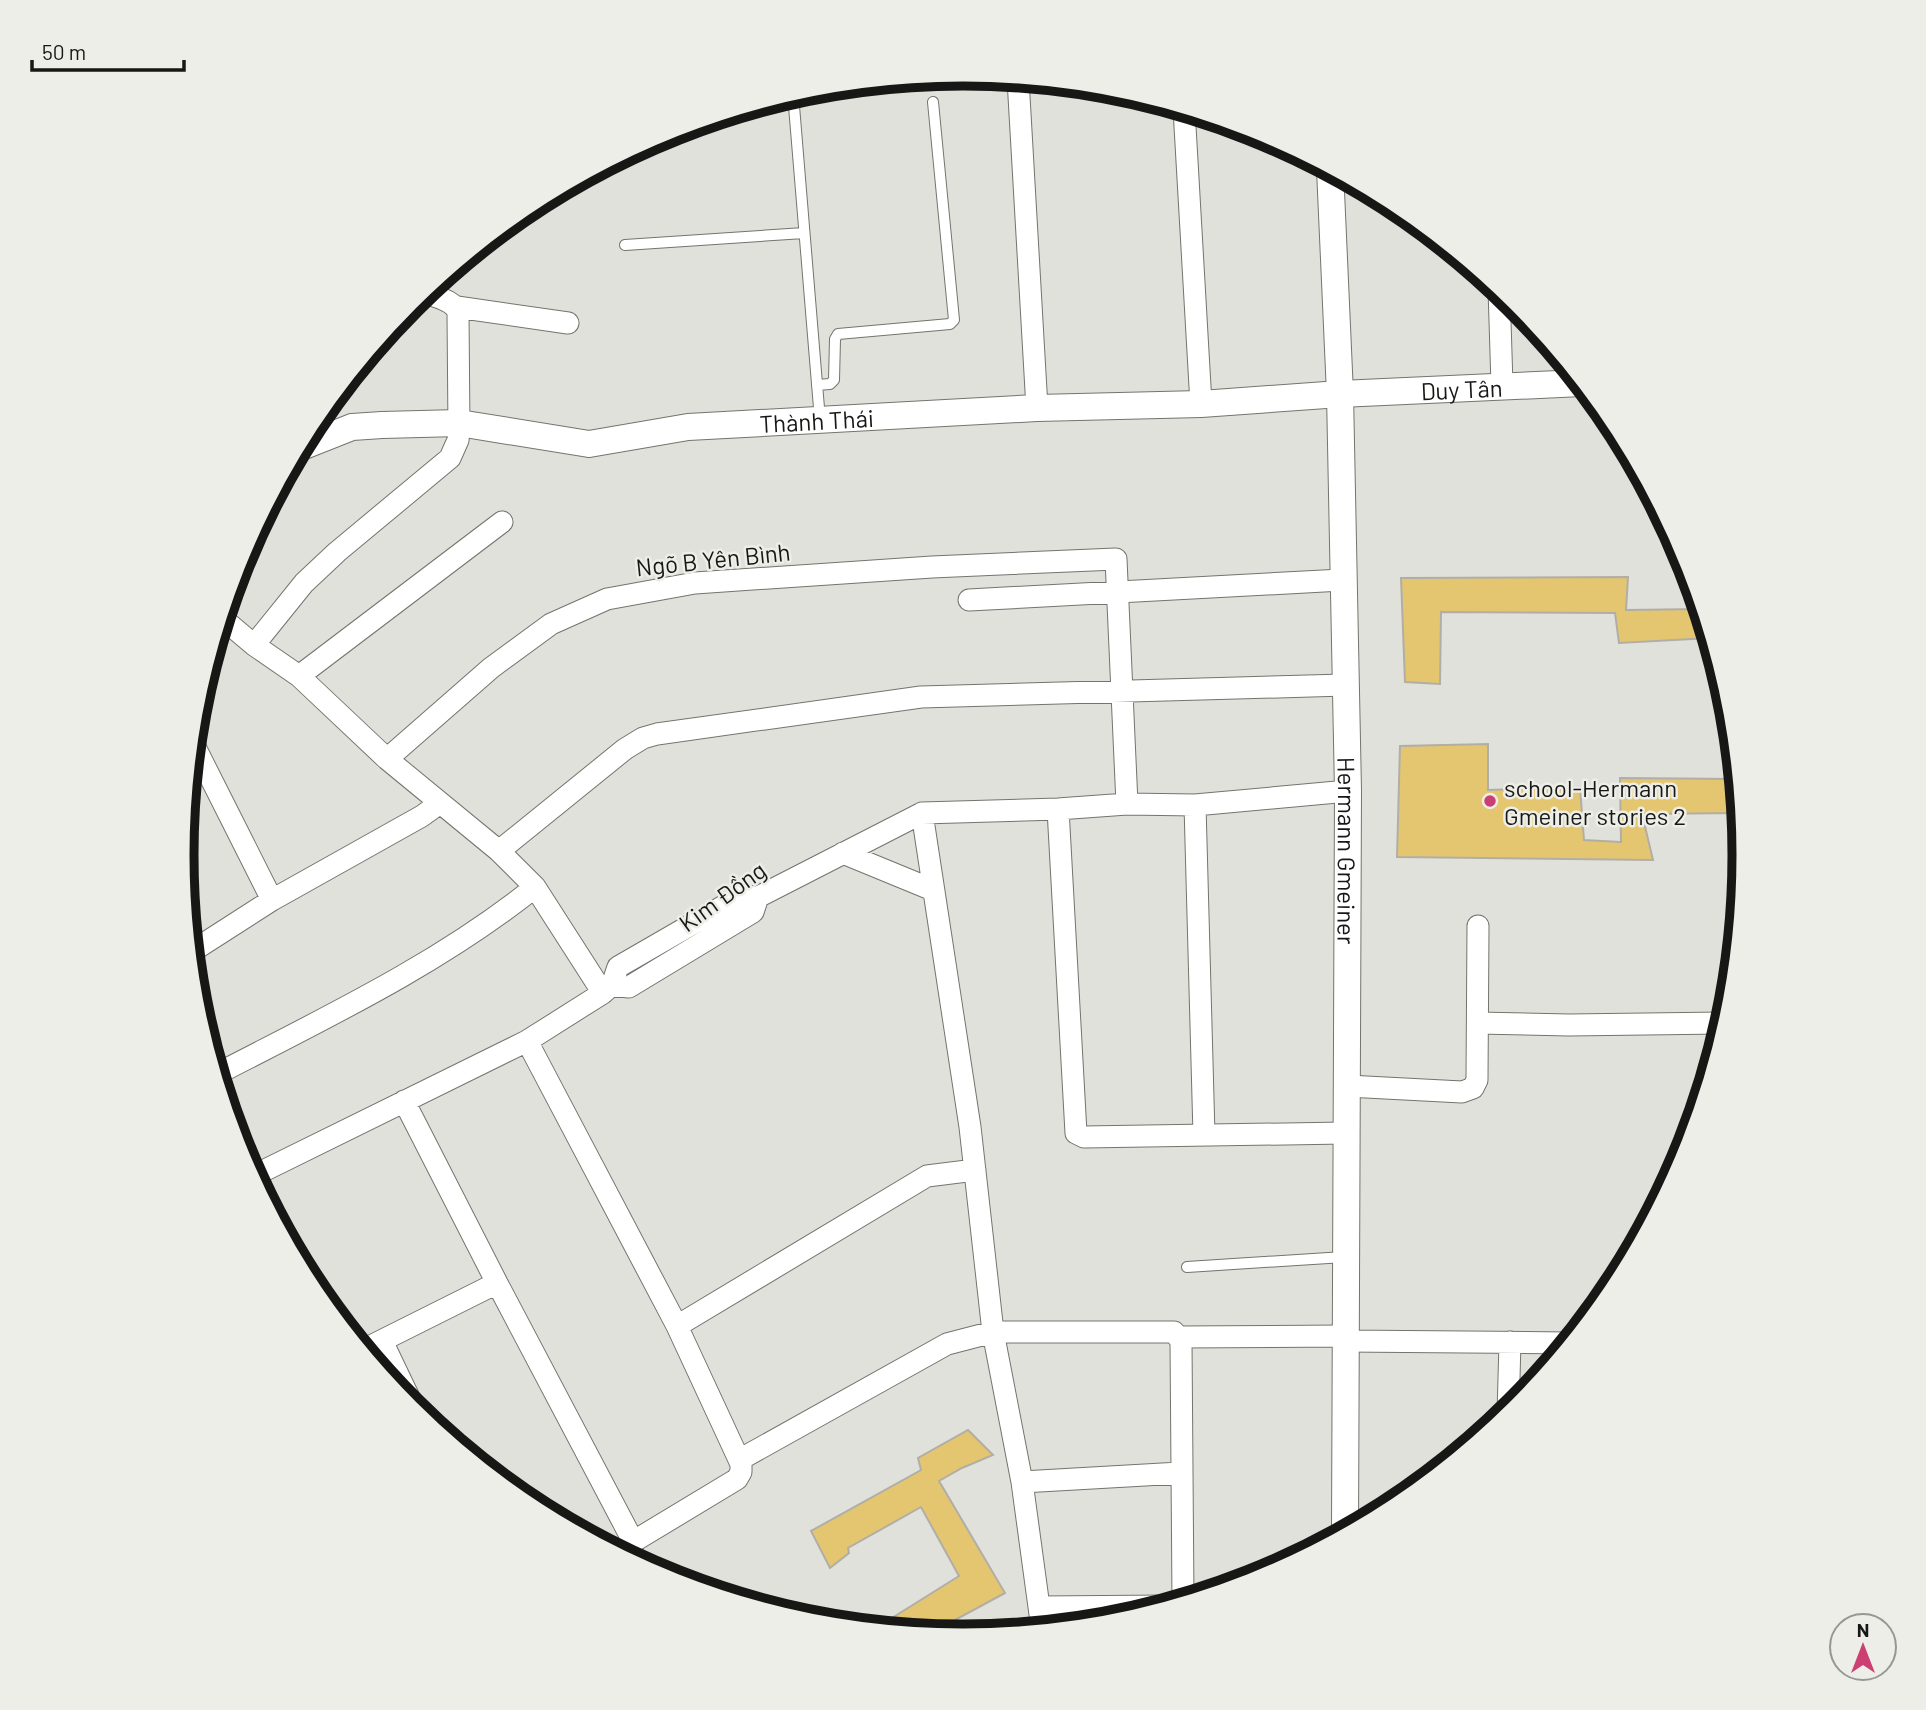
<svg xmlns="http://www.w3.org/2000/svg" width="1926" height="1710" font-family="Barlow,sans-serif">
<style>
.building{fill:#e5c670;stroke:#b0aea7;stroke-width:2}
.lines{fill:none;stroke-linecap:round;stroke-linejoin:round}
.service-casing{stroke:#74746e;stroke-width:12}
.minor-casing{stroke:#74746e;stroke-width:23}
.tertiary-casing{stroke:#74746e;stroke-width:28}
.service{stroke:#fff;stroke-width:10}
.minor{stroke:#fff;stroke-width:21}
.tertiary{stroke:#fff;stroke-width:26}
.poi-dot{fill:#cb3f72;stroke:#edeee7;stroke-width:2.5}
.labels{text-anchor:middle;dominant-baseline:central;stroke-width:5;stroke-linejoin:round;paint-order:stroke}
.street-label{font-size:24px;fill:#171715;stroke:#edeee7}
.poi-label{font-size:24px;fill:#171715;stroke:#edeee7;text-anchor:start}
.rim{fill:none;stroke:#171715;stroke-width:9}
</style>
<rect width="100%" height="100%" fill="#e0e1da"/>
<!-- building -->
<path class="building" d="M 1628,577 L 1626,610 L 1701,609 L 1710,638 L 1619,643 L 1615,613 L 1441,612 L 1440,684 L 1405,682 L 1401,578 Z
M 1488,744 L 1488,790 L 1580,787 L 1584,840 L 1621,842 L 1620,778 L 1737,779 L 1740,813 L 1642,814 L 1653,860 L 1397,857 L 1400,746 Z
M 968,1430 L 993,1455 L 962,1468 L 939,1481 L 1005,1593 L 931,1633 L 876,1628 L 959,1576 L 921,1507 L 848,1548 L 849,1553 L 830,1568 L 811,1531 L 921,1470 L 918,1458 Z"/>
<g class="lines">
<defs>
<path id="service" d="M 793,94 L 820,420
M 625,245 L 804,233
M 817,385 L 830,384 L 834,380 L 835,339 L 838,334 L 950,324 L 954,320 L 933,102
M 1187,1267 L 1344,1257"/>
<path id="minor" d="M 1018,79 L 1037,408
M 1184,109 L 1201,404
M 1499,289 L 1502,385
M 457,307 L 568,323
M 969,600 L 1342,580
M 222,618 L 254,645 L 299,676 L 387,759 L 499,851 L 535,887 L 603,993
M 254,645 L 304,583 L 337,552 L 450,458 L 458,440 L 459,431 L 458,313 C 455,300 435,297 423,292
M 299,676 L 502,522
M 193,743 L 272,900
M 387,759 L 491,668 L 551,624 L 607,599 L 695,583 L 932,567 L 1116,559 L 1127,804
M 1195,805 L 1204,1135
M 1058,809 L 1076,1133 L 1084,1137 L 1345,1133
M 922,813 L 970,1127 L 993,1332 L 1022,1482 L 1042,1629
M 499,851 L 625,749 L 643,738 L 657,734 L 921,697 L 1345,685
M 843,853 L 933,890
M 191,952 L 272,900 L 422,816 L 440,803
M 612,985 L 629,987 L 753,912 L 758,897 L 922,813 L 1058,809 L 1127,804 L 1195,805 L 1348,791
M 1478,1023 L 1569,1025 L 1722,1023
M 527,1041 L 677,1326 L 741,1464 L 741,1472 L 737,1479 L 616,1552
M 217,1074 C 325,1018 439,964 535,887
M 1347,1086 L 1462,1092 L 1473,1088 L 1477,1080 L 1478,926
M 404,1101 L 497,1283 L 634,1543
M 253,1176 L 527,1041 L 603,993 L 612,985 L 618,967 L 741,896 L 758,897
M 677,1326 L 927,1176 L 975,1170
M 1179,1337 L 1345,1336
M 382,1341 L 416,1412
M 1345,1341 L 1569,1343
M 363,1350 L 497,1283
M 1508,1414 L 1510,1342
M 739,1460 L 947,1344 L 993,1332 L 1174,1332 L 1181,1341 L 1183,1601
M 1022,1482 L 1180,1473
M 1040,1607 L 1167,1606"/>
<g id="tertiary">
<path id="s1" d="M 1330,169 L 1340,394 L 1348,791 L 1345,1533"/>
<path id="s2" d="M 299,448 L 352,427 L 382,425 L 459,423 L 589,444 L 688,427 L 1037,408 L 1201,404 L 1340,394 L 1582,383"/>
</g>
</defs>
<!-- service casing -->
<use href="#service" class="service-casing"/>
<!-- minor casing -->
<use href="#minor" class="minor-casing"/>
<!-- tertiary casing -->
<use href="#tertiary" class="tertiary-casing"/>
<!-- service -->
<use href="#service" class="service"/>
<!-- minor -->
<use href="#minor" class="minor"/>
<!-- tertiary -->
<use href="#tertiary" class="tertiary"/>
</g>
<!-- markers -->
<circle class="poi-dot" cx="1490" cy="801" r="7"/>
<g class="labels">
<!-- street labels -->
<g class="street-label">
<text stroke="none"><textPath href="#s2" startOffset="1171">Duy Tân</textPath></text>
<text stroke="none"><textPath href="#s2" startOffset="525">Thành Thái</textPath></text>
<text transform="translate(713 559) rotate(-6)">Ngõ B Yên Bình</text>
<text stroke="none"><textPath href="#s1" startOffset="682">Hermann Gmeiner</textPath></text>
<text transform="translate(722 896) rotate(-36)">Kim Đồng</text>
</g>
<!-- poi labels -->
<g class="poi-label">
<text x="1504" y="787">school-Hermann<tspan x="1504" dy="28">Gmeiner stories 2</tspan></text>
</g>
</g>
<!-- crop -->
<path d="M0 0H1926V1710H0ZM194 855a769 769 0 1 1 1538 0a769 769 0 1 1-1538 0Z" fill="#edeee7" fill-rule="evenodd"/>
<path class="rim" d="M194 855a769 769 0 1 1 1538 0a769 769 0 1 1-1538 0Z"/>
<!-- north arrow -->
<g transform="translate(1863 1647)"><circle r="33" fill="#edeee7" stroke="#979893" stroke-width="2"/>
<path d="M0-5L12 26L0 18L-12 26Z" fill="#cb3f72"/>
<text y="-10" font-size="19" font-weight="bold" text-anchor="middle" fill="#171715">N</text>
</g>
<!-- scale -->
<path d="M32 60v10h152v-10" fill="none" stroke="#171715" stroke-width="3.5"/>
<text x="42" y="60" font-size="21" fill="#171715" stroke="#edeee7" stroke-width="5" paint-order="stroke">50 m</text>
</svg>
